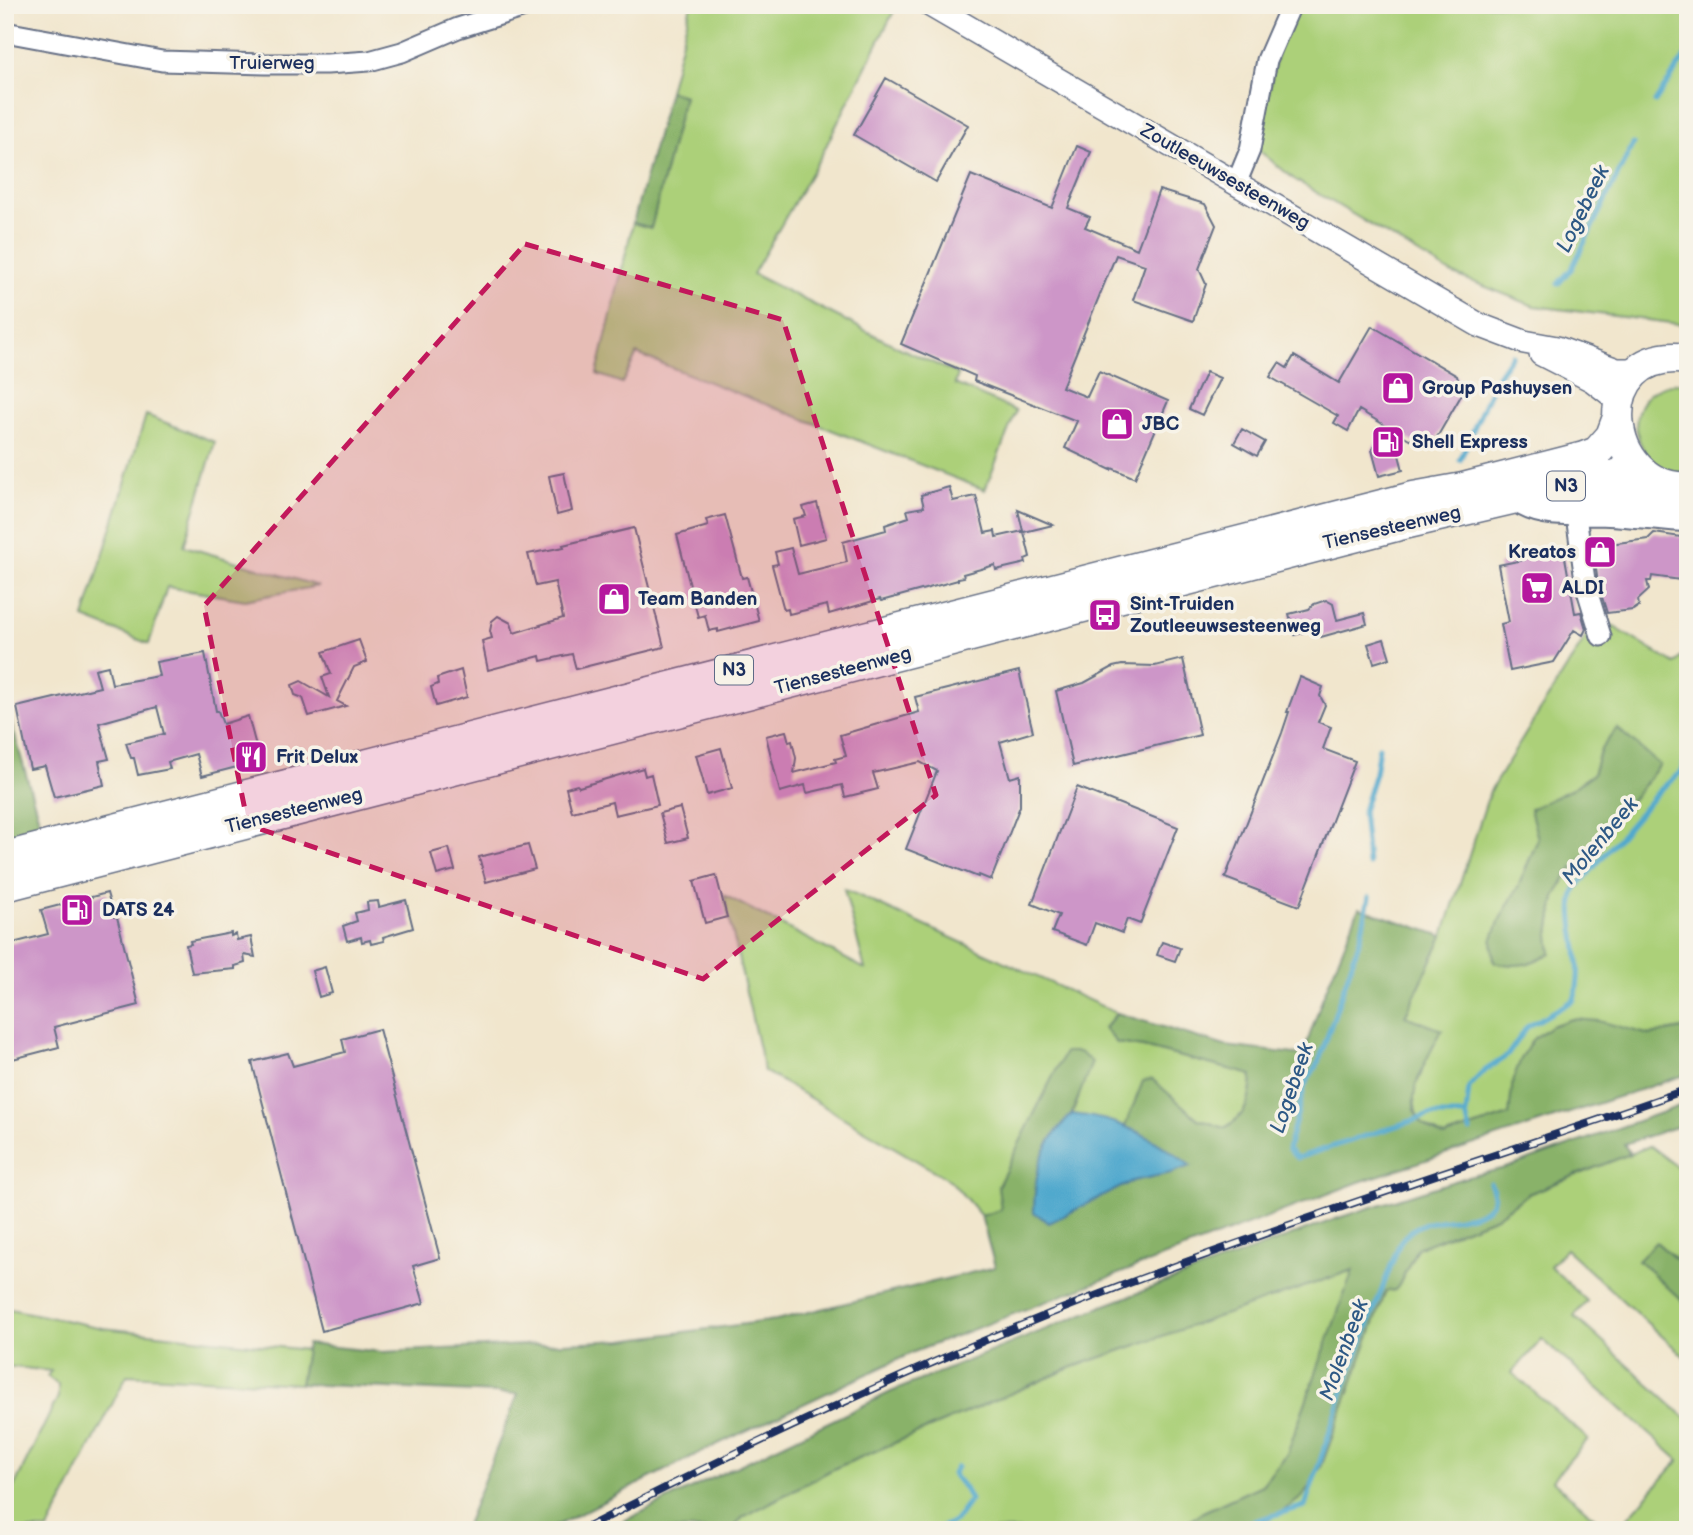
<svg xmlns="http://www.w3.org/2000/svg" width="1693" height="1535" font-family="'Balsamiq Sans',sans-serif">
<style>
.green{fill:#acd079;stroke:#64806c;stroke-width:2;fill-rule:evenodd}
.forest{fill:#89b269;stroke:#527064;stroke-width:2}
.water{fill:#50a8cd;stroke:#366c96;stroke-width:2}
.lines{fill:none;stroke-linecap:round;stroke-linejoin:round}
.stream{stroke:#50a8cd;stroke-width:5}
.building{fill:#cd96c8}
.minor-casing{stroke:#666f85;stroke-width:23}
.tertiary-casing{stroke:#666f85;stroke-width:26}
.primary-casing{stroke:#666f85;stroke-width:33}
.minor{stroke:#fff;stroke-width:19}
.tertiary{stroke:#fff;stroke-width:23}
.primary{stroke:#fff;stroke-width:30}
.rail-casing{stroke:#1b2f5e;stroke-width:8}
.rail{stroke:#f7f3e8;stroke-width:5;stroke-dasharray:16;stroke-linecap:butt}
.marked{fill:#c2185b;fill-opacity:0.2;stroke:#c2185b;stroke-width:5;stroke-dasharray:14 9;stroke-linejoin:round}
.labels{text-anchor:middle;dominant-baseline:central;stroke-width:7;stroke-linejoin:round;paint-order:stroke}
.shield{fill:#f7f3e8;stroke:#5d6a87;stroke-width:2}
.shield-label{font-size:18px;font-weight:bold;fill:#1b2f5e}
.street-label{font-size:19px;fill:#1b2f5e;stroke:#f7f3e8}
.poi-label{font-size:19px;font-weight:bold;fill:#1b2f5e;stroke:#f7f3e8;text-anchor:start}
.water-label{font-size:21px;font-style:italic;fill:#2e5985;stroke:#f7f3e8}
</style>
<rect width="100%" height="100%" fill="#f7f3e8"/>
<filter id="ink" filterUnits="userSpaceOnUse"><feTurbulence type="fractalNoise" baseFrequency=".0143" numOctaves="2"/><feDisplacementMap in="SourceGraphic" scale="14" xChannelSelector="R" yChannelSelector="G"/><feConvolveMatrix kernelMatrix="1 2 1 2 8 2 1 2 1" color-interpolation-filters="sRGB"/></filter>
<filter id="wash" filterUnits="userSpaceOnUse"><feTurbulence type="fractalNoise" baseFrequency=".00686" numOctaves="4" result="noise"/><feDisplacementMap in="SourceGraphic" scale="28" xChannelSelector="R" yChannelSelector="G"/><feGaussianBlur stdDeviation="1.57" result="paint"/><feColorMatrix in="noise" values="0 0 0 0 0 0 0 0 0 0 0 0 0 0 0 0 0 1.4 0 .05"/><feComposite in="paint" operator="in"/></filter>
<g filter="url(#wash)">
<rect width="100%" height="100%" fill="#f1e6cd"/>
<!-- green -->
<path class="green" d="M 691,5 L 897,5 L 822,154 L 753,274 L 898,347 L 958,374 L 955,384 L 1016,411 L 985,490 L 637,354 L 622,383 L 597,374 L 633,223 L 651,228 L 684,96 L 669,91 Z
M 1297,5 L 1688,5 L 1688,325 L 1534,306 L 1451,273 L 1294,179 L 1256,148 L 1277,53 Z
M 1678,383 L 1688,385 L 1688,474 C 1630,475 1613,389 1678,383 Z
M 146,415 L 215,442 L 184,546 L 318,586 L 245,600 L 167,587 L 149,644 L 84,618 Z
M 1606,622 L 1675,664 L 1688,649 L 1688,1028 L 1650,1035 L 1628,1030 L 1509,1115 L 1444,1137 L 1421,1123 L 1416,1112 L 1413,1092 L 1422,1072 L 1405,1016 L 1443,936 L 1490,791 L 1592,627 ZM 1601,749 L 1599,840 L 1567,875 L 1555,897 L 1549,934 L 1519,885 L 1538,839 L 1570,790 L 1593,774 Z
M 844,889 L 1117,1013 L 1104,1028 L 1117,1043 L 1143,1047 L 1252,1075 C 1251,1100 1247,1116 1224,1128 L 1198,1119 L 1176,1101 L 1107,1172 L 1059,1147 L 1079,1097 L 1001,1210 L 981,1216 L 951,1181 L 764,1071 L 724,895 L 865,969 Z
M 1650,1146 L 1688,1175 L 1688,1270 L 1656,1242 L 1639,1260 L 1688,1306 L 1688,1360 L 1566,1249 L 1550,1266 L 1587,1301 L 1574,1316 L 1688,1420 L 1688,1530 L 1617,1530 L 1679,1460 L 1542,1339 L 1512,1373 L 1588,1439 L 1552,1480 L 1609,1530 L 1246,1530 L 1279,1514 L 1302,1497 L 1321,1467 L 1386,1291 L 1395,1290 L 1399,1285 L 1417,1248 L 1496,1217 L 1528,1194 Z
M 1354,1269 L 1287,1454 L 1262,1485 L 1203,1512 L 1176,1530 L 732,1530 L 743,1517 L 833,1469 L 1073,1367 Z
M 5,1308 L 103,1328 L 306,1350 L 300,1384 L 127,1375 L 48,1530 L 5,1530 L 5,1505 L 58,1397 L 58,1385 L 47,1376 L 51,1371 L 5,1366 Z"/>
<!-- forest -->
<path class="forest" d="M 669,91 L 684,96 L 651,228 L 633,223 Z
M 5,701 L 42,830 L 5,839 Z
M 1617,728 L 1660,765 L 1599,840 L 1567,875 L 1555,897 L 1549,934 L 1551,953 C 1528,965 1519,968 1494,962 L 1492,941 L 1500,919 L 1519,885 L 1538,839 L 1530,809 L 1570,790 L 1593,774 L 1601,749 Z
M 1359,908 L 1443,936 L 1405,1016 L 1442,1030 C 1431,1052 1400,1099 1421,1122 C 1426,1128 1437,1133 1444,1137 L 1509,1115 L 1513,1079 L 1521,1059 L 1532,1040 L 1551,1026 L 1572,1019 L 1599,1021 L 1650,1035 L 1688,1028 L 1688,1074 L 1359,1182 L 914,1352 L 701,1452 L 548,1530 L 464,1530 L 518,1394 L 300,1384 L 307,1344 L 383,1352 L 623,1340 L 776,1320 L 995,1267 L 981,1216 L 1001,1210 L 998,1186 L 1065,1052 L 1079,1052 L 1092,1062 L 1059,1147 L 1107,1172 L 1143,1081 L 1152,1079 L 1198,1119 L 1225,1128 C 1247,1115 1251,1100 1252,1075 L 1143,1047 L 1117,1043 L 1104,1028 L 1117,1013 L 1225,1046 L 1303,1055 L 1322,999 Z
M 1688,1103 L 1688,1123 L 1624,1144 L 1630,1154 L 1528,1194 L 1496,1217 L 1417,1248 L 1399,1285 L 1395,1290 L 1386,1291 L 1321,1467 L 1302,1497 L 1279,1514 L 1246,1530 L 1176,1530 L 1203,1512 L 1262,1485 L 1287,1454 L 1353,1270 L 1073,1367 L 833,1469 L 743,1517 L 732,1530 L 605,1530 L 891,1392 L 1103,1306 L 1341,1217 L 1464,1178 L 1509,1167 Z
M 1656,1242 L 1688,1270 L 1688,1306 L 1638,1260 Z"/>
<!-- water -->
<path class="water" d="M 1072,1114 C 1120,1118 1154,1138 1191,1166 L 1171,1173 L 1133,1181 L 1049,1223 L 1034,1212 C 1035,1168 1040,1146 1072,1114 Z"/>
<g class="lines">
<!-- stream -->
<path class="stream" d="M 1655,102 L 1688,52
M 1558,284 L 1572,268 L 1633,144
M 1460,460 L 1495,380 L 1512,355
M 1368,864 L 1363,811 L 1375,773 L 1379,747
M 1369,897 L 1361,936 L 1319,1061 L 1305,1085 L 1288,1149 L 1297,1158 L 1430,1115 L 1466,1115
M 1470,1131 L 1466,1115 L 1469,1087 L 1484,1071 L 1507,1056 L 1527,1027 L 1574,1000 C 1578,987 1579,974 1578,961 C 1577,937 1567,910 1576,888 L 1659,791 L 1683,770 L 1688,740
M 934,1530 L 955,1521 L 970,1500 L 964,1488 L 953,1474 L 957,1467
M 1224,1530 L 1305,1506 L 1345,1386 L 1400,1242 C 1405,1235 1412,1229 1421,1225 C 1443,1217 1510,1221 1490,1183"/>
</g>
<g id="blocks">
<!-- building -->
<path class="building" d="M 886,78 L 968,125 L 936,182 L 854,135 Z
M 1077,146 L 1091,152 L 1068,208 L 1090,217 L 1085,227 L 1137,249 L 1159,190 L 1205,204 L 1216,225 L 1199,269 L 1206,284 L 1193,321 L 1133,300 L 1145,265 L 1116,255 L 1062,387 L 1087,397 L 1099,371 L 1168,401 L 1135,478 L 1112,468 L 1111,470 L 1065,448 L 1077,421 L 974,381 L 975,376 L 901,344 L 971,175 L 1052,208 Z
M 1372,326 L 1457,376 L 1462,394 L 1436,439 L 1418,444 L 1392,429 L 1403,470 L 1379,476 L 1372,450 L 1386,426 L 1359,410 L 1348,431 L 1334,423 L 1338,416 L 1270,377 L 1279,363 L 1287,368 L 1294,356 L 1339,383 Z
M 1206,372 L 1220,378 L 1202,415 L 1189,409 Z
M 1242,429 L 1265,442 L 1257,456 L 1234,443 Z
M 564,473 L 572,511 L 557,515 L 549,476 Z
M 949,487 L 953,501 L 976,496 L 985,533 L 995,531 L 996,537 L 1023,531 L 1018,510 L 1053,525 L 1024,532 L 1030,557 L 1025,559 L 1026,563 L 996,570 L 995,565 L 963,574 L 964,577 L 958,578 L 958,580 L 881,601 L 880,599 L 829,614 L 827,605 L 789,614 L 788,609 L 784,610 L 772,565 L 778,564 L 775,552 L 791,548 L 798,574 L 847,562 L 843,542 L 886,530 L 885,525 L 909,517 L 907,510 L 924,507 L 921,495 Z
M 817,503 L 826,538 L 799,545 L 793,519 L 806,516 L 803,507 Z
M 725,515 L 742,578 L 747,577 L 759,621 L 718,632 L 718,629 L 709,631 L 705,615 L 698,617 L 677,535 L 708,526 L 706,520 Z
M 634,528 L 664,647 L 576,669 L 572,654 L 541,661 L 540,656 L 488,670 L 482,641 L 492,638 L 490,631 L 492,621 L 498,616 L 511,623 L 514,633 L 563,618 L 555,582 L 536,586 L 528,554 L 564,547 L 563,545 Z
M 1654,533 L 1688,538 L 1688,581 L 1652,576 L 1651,581 L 1647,581 L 1649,590 L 1638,600 L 1639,606 L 1633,610 L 1607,613 L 1598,584 L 1593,546 L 1648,539 Z
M 1564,552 L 1575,613 L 1581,612 L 1586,629 L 1583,635 L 1574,630 L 1554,662 L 1510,671 L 1501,624 L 1509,622 L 1498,565 L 1523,560 L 1522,557 L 1539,554 L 1539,557 Z
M 1326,600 L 1333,604 L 1337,620 L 1364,613 L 1367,624 L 1321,637 L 1318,628 L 1295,635 L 1289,614 L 1309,609 L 1314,604 Z
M 1384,639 L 1390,658 L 1374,663 L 1368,644 Z
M 359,640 L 367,662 L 354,667 L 337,701 L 346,706 L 309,716 L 303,698 L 295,695 L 292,685 L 301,681 L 329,697 L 322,677 L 331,674 L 323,652 Z
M 205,653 L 216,711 L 218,711 L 223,724 L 248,716 L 260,761 L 202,776 L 196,754 L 168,762 L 170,769 L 138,775 L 134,758 L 131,758 L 126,743 L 164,734 L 157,707 L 99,723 L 109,759 L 99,761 L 104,785 L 54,797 L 45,766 L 30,769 L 17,707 L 100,687 L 95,669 L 108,666 L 112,684 L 159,676 L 156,662 Z
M 1183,659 L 1200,735 L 1073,766 L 1056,691 L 1084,683 L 1113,667 L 1122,665 L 1155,666 Z
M 461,670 L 467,697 L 436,706 L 431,687 L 438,684 L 437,678 Z
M 1019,671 L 1033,732 L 1000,742 L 1010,778 L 1020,775 L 1020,806 L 991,880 L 979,875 L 978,877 L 906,849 L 937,771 L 920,762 L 873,773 L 878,789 L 845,797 L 842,785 L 807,793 L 805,785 L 780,792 L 766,736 L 786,731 L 789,742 L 792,741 L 796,758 L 794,773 L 836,762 L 835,759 L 846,756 L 840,735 L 919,712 L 915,697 Z
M 1300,677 L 1323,687 L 1320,696 L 1325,705 L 1318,722 L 1331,727 L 1323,749 L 1355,761 L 1299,906 L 1225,878 L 1282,733 L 1289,712 L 1287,712 Z
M 721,748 L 732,788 L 707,795 L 696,755 Z
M 643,768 L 645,776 L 651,774 L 658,805 L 615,815 L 612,802 L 572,812 L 566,788 L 577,785 L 579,787 Z
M 1077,787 L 1178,827 L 1140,924 L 1127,919 L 1122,933 L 1095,923 L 1087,945 L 1052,932 L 1059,915 L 1032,904 Z
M 680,808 L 688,838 L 668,843 L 660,813 Z
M 528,845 L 535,869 L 486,882 L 479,857 Z
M 449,848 L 455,870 L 437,875 L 431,853 Z
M 716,875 L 727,917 L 705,923 L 694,881 Z
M 107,893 L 114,917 L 117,917 L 139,1005 L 54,1027 L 59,1047 L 5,1061 L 5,945 L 48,934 L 41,910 Z
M 406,900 L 413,928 L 383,937 L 384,941 L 371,944 L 370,940 L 362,942 L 361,937 L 347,941 L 343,926 L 357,921 L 355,913 L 368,910 L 367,902 L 378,901 L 379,907 Z
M 231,933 L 231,936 L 236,934 L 237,940 L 251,937 L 255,957 L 244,955 L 245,963 L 235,966 L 235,969 L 192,973 L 186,945 L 191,944 L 190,941 Z
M 1162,942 L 1180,948 L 1175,961 L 1157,955 Z
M 325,967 L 332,993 L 319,997 L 312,971 Z
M 379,1029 L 440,1258 L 413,1266 L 424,1303 L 322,1331 L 252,1062 L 288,1053 L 293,1066 L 345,1052 L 342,1039 Z"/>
</g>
</g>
<g filter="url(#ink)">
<use href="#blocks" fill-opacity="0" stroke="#666f85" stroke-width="2"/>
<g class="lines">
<defs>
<path id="minor" d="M 5,32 L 162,61 L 265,64 L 327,64 L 369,61 L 402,52 L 458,28 L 531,5
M 1236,184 L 1250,150 L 1267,60 L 1291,5
M 1522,506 C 1546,519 1573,515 1599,515 C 1628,516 1658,520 1688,522
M 1576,516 L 1586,587 L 1601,636"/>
<path id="tertiary" d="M 930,5 L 1479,325 L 1524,342 L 1557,348 L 1617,370 L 1636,370
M 1541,354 L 1592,380 L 1618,400"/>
<path id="primary" d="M 1688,359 C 1587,345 1603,492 1688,487
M 1559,501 L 1636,501 L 1688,505
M 5,857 L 1413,497 L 1463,488 L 1584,457 L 1597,452 L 1611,436 L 1617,420
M 5,886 L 1396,526 L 1628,472 L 1642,471"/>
</defs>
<!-- minor casing -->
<use href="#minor" class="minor-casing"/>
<!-- tertiary casing -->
<use href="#tertiary" class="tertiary-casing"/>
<!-- primary casing -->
<use href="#primary" class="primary-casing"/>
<!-- minor -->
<use href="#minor" class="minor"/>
<!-- tertiary -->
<use href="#tertiary" class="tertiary"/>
<!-- primary -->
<use href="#primary" class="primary"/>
<defs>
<path id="rail" d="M 582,1530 C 772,1432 966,1342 1167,1269 C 1339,1205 1514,1150 1688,1089"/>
</defs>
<!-- rail casing -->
<use href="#rail" class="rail-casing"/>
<!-- rail -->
<use href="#rail" class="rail"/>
</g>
</g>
<!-- marked area -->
<path class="marked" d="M 525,244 L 783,320 L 936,795 L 703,979 L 248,825 L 204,606 Z"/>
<!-- icons -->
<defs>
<symbol id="shop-square" viewBox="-11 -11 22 22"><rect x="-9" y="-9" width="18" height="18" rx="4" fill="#b5179e" stroke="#f7f3e8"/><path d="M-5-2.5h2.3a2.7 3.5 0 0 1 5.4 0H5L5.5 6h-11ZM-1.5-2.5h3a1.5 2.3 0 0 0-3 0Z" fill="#fff"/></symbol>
<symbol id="fuel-square" viewBox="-11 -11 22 22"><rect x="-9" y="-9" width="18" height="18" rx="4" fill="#b5179e" stroke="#f7f3e8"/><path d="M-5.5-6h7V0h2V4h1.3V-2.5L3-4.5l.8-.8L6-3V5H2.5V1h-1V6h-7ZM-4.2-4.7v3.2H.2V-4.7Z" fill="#fff"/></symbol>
<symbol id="supermarket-square" viewBox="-11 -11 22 22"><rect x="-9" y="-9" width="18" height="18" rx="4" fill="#b5179e" stroke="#f7f3e8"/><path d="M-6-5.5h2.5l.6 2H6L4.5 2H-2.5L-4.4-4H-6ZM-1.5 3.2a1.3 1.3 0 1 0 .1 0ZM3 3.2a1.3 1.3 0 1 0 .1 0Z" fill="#fff"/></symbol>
<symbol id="bus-square" viewBox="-11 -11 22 22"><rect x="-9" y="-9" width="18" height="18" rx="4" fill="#b5179e" stroke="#f7f3e8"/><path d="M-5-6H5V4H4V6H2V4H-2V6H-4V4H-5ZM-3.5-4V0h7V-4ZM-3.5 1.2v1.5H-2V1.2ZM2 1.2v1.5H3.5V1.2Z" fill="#fff"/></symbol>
<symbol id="restaurant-square" viewBox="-11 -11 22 22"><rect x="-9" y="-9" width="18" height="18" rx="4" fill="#b5179e" stroke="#f7f3e8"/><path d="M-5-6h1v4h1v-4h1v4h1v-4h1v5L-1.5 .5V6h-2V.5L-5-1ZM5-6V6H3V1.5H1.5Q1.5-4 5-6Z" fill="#fff"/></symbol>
</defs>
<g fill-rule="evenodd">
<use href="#shop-square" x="1379" y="369" width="38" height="38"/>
<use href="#shop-square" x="1098" y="405" width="38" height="38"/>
<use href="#fuel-square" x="1369" y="423" width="38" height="38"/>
<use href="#shop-square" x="1581" y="533" width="38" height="38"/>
<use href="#supermarket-square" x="1518" y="569" width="38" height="38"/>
<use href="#shop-square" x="595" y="580" width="38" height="38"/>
<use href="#bus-square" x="1086" y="596" width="38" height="38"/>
<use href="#restaurant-square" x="232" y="738" width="38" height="38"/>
<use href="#fuel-square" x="58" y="891" width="38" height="38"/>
</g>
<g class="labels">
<!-- shield labels -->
<g class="shield">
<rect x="1547" y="471.5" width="38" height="29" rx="5"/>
<rect x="715" y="655.5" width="38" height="29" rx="5"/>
</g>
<g class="shield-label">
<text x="1566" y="486">N3</text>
<text x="734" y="670">N3</text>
</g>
<!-- street labels -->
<g class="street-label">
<text x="272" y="63">Truierweg</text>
<text transform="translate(1225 177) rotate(30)">Zoutleeuwsesteenweg</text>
<text transform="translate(1392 528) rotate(-13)">Tiensesteenweg</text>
<text transform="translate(843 671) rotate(-15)">Tiensesteenweg</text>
<text transform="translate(294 811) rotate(-14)">Tiensesteenweg</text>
</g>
<!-- poi labels -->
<g class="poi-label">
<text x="1422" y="388">Group Pashuysen</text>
<text x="1142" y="424">JBC</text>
<text x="1412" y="442">Shell Express</text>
<text x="1576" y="552" text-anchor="end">Kreatos</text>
<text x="1562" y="588">ALDI</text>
<text x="638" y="599">Team Banden</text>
<text x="1130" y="604">Sint-Truiden<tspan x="1130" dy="22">Zoutleeuwsesteenweg</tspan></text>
<text x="276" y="757">Frit Delux</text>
<text x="102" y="910">DATS 24</text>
</g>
<!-- water labels -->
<g class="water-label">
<text transform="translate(1583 209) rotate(-64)">Logebeek</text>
<text transform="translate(1600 841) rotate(-50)">Molenbeek</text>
<text transform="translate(1292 1088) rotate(-71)">Logebeek</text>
<text transform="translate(1344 1350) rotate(-70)">Molenbeek</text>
</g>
</g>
<!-- margin -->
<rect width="1693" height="1535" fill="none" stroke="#f7f3e8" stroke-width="28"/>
</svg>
